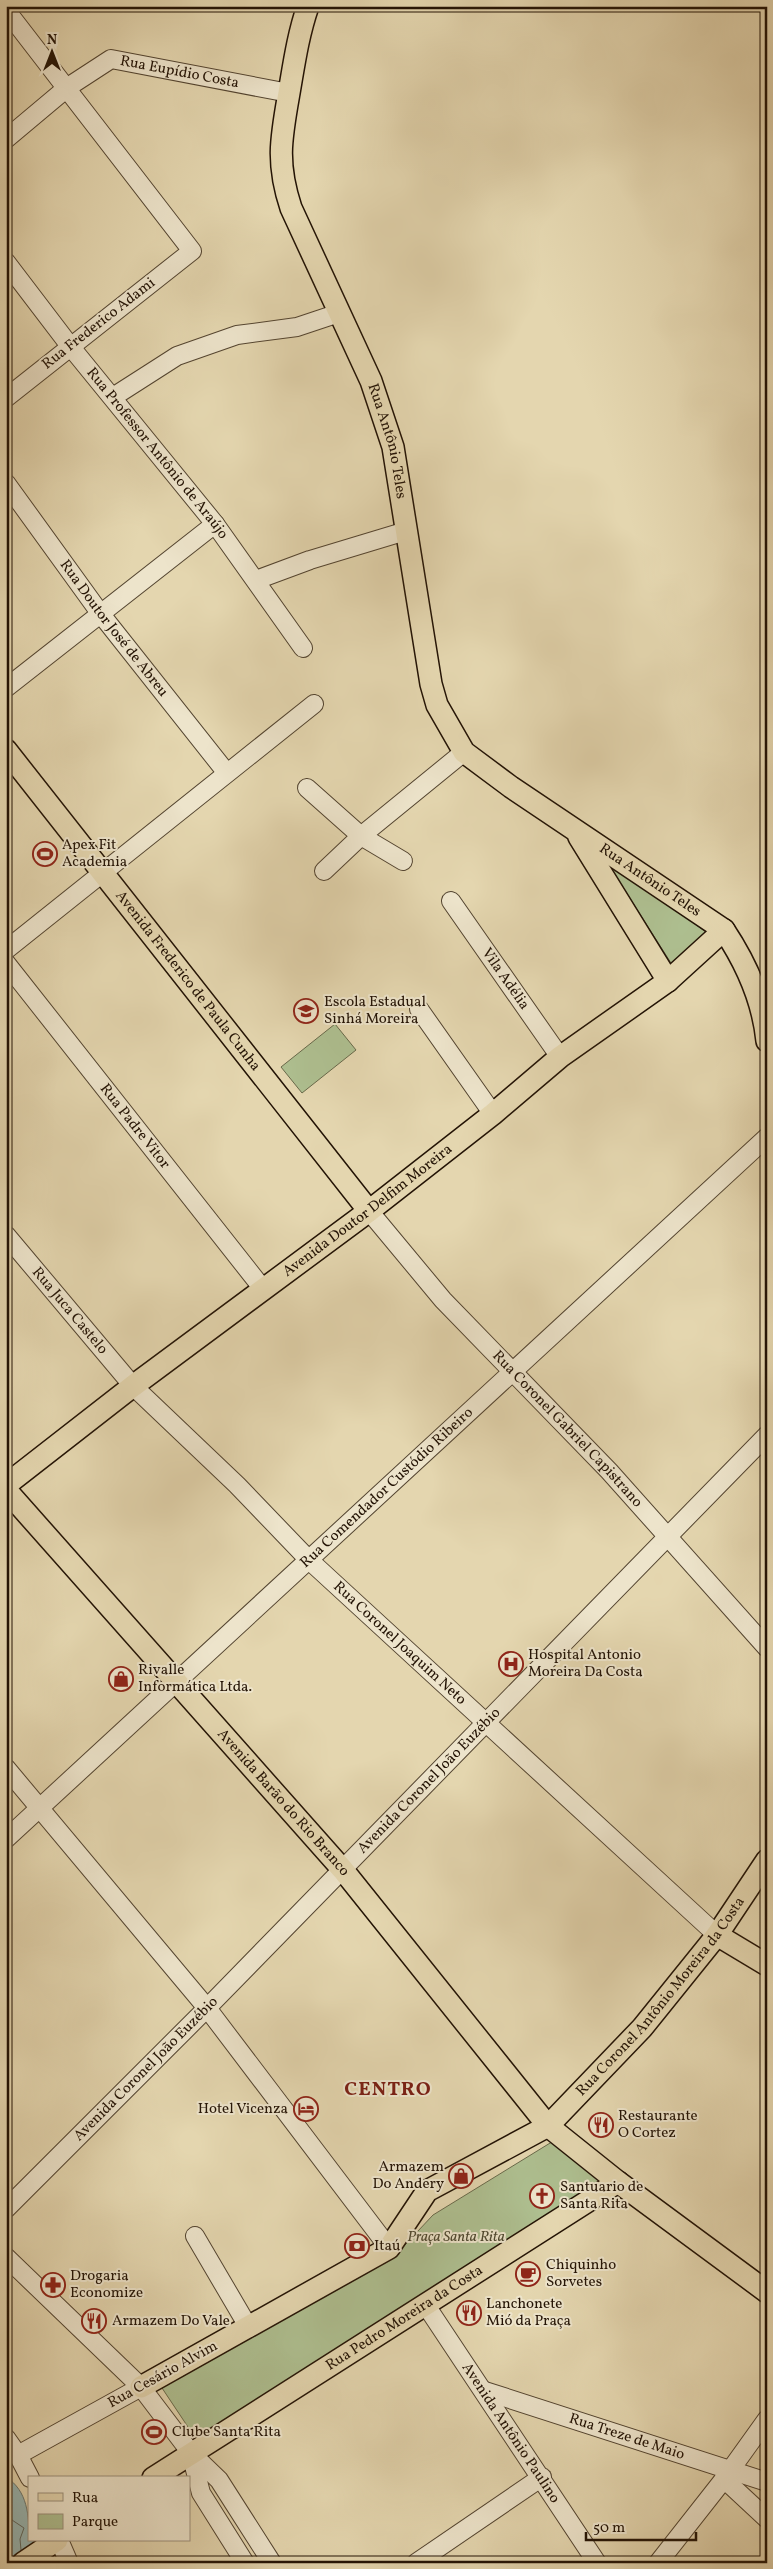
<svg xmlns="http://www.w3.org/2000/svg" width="773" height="2569" font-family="Vollkorn,serif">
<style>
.green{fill:#aebf90;stroke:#68694a}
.water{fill:#98b7b4;stroke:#69756e}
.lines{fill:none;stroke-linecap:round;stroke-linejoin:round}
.shore{stroke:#5e655c;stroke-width:1}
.minor-casing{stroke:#534430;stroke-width:20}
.major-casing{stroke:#231305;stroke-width:24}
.minor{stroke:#ede4cb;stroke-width:18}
.major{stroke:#e4d6af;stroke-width:21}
.labels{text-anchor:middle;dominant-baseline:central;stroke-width:4;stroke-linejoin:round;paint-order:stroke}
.street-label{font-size:15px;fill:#231305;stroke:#ede4cb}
.poi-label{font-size:15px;fill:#231305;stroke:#ede4cb;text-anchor:start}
.park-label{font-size:15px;font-style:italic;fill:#4d472f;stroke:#ede4cb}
.district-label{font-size:20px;font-weight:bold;letter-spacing:1px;fill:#7a1f14;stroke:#ede4cb}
</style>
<rect width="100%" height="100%" fill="#e4d6af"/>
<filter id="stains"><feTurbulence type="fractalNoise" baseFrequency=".004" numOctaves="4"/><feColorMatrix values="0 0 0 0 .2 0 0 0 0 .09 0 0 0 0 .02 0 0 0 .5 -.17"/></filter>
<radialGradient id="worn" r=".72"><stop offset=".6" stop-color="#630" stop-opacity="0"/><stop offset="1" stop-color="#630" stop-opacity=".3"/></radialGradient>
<!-- green -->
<path class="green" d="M 601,853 L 707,933 L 671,963 Z
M 335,1024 L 356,1050 L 302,1093 L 281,1067 Z
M 555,2140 L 601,2181 L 196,2439 L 162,2388 L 402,2248 L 433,2215 Z"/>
<!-- water -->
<path class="water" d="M 6,2477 C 28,2491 29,2516 29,2540 L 38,2540 L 46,2563 L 6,2563 Z"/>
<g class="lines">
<!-- shore -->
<path class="shore" d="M 6,2507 L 12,2520 L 24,2528 L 20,2539 L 21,2550"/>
<defs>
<g id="minor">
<path d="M 6,10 L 192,251 L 6,398"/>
<path id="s1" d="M 6,139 L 68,87 L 111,59 L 289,93"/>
<path id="s2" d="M 6,262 L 70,346 L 215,524 L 303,648"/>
<path d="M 113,397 L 177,356 L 237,335 L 297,327 L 339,313"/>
<path id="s3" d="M 6,483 L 100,613 L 226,772"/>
<path d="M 256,580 L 310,560 L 406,531"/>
<path d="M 6,688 L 215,524"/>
<path d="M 307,788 L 361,836 L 403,861"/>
<path d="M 324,871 L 361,836 L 464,752"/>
<path id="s4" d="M 451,901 L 560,1057"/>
<path d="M 6,950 L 314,704"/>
<path id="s5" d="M 6,963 L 263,1289"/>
<path d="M 419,1009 L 493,1114"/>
<path id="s6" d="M 369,1211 L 443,1300 L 609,1471 L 767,1648"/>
<path id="s7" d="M 6,1235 L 133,1386 L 237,1485 L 309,1560 L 717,1935"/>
<path d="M 6,1768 L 207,2008 L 389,2248"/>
<path id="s8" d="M 6,1839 L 767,1137"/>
<path id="s9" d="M 6,2209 L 207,2008 L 767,1435"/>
<path d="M 195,2236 L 249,2328"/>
<path d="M 6,2257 L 141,2387 L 191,2453 L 219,2480 L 272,2563"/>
<path id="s10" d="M 425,2304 L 597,2563"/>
<path id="s11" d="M 485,2391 L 767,2482"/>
<path d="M 6,2438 L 18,2455 L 30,2478"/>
<path d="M 191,2454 L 201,2493 L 245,2563"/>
<path d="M 18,2455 L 141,2387"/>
<path d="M 724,2479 L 767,2519"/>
<path d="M 59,2540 L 69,2563"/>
<path d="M 416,2563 L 542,2477"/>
<path d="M 658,2563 L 724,2479 L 767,2419"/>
</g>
<g id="major">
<path id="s12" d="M 308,6 C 298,35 294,64 289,93 C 281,138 276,163 291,208 L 371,381 L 393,447 L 431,684 L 437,705 L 464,752 L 511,787 L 724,930 C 746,963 763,1001 767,1041"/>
<path id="s13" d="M 6,750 L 369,1211"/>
<path d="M 579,837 L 668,981"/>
<path id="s14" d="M 6,1485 L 133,1386 L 369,1211 L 493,1114 L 560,1057 L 668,981 L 724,930"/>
<path id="s15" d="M 6,1490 L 343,1870 L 548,2126 L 618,2182 L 767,2292"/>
<path d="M 717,1935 L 767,1965"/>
<path id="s16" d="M 141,2387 L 389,2248 L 427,2191 L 548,2126 L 642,2028 L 717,1935 L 767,1860"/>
<path id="s17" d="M 153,2478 L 618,2182"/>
<path d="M 23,2563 L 57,2540"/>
</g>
</defs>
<!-- minor casing -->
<use href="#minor" class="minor-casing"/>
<!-- major casing -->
<use href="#major" class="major-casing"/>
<!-- minor -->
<use href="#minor" class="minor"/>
<!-- major -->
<use href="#major" class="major"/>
</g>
<!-- icons -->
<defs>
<symbol id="stadium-ring" viewBox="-11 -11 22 22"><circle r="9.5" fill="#ede4cb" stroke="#8f2418" stroke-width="1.5"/><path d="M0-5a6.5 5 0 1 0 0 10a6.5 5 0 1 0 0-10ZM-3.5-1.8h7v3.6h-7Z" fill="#8f2418"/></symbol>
<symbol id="school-ring" viewBox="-11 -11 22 22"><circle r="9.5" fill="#ede4cb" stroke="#8f2418" stroke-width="1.5"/><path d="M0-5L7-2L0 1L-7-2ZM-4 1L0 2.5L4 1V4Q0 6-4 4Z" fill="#8f2418"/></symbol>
<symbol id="hospital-ring" viewBox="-11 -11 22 22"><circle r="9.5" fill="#ede4cb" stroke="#8f2418" stroke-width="1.5"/><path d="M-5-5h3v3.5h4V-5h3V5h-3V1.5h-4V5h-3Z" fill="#8f2418"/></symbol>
<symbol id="shop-ring" viewBox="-11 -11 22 22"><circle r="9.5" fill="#ede4cb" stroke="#8f2418" stroke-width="1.5"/><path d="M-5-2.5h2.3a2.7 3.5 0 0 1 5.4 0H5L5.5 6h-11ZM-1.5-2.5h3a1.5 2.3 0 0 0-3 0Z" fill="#8f2418"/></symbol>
<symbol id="hotel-ring" viewBox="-11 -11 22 22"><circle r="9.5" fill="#ede4cb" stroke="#8f2418" stroke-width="1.5"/><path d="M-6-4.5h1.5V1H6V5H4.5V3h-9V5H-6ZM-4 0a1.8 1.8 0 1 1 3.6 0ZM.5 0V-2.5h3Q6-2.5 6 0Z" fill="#8f2418"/></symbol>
<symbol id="restaurant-ring" viewBox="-11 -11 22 22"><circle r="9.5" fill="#ede4cb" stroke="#8f2418" stroke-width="1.5"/><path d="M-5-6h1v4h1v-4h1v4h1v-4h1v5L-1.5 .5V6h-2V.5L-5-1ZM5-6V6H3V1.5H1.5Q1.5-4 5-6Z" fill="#8f2418"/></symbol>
<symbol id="church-ring" viewBox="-11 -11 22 22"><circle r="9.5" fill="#ede4cb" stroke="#8f2418" stroke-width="1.5"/><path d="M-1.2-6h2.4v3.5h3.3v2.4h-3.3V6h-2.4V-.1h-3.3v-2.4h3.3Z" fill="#8f2418"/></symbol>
<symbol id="bank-ring" viewBox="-11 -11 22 22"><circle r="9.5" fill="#ede4cb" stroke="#8f2418" stroke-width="1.5"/><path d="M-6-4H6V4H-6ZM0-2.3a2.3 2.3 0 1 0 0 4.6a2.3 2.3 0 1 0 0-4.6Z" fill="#8f2418"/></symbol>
<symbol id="cafe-ring" viewBox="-11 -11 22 22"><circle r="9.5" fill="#ede4cb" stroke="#8f2418" stroke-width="1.5"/><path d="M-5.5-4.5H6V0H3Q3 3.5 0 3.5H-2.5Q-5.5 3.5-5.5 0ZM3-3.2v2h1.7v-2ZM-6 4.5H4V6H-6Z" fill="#8f2418"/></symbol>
<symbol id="pharmacy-ring" viewBox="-11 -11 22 22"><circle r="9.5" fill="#ede4cb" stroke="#8f2418" stroke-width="1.5"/><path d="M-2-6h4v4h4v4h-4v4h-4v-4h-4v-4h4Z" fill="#8f2418"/></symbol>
</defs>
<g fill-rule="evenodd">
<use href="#stadium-ring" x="31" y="840" width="28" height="28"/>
<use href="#school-ring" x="292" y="997" width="28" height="28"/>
<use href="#hospital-ring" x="497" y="1650" width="28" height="28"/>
<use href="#shop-ring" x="107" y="1665" width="28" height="28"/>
<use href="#hotel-ring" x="292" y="2095" width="28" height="28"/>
<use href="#restaurant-ring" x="587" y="2111" width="28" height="28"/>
<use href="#shop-ring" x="447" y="2162" width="28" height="28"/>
<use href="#church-ring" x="528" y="2182" width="28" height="28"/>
<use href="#bank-ring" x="343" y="2232" width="28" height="28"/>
<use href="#cafe-ring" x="514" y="2260" width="28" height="28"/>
<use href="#pharmacy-ring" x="39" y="2271" width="28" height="28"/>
<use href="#restaurant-ring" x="455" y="2299" width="28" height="28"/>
<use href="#restaurant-ring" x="80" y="2307" width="28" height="28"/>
<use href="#stadium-ring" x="140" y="2418" width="28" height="28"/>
</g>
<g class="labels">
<!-- street labels -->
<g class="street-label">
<text stroke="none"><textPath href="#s1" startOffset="202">Rua Eupídio Costa</textPath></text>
<text transform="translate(99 324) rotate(-38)">Rua Frederico Adami</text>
<text stroke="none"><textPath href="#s12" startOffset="459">Rua Antônio Teles</textPath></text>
<text stroke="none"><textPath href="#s2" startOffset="244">Rua Professor Antônio de Araújo</textPath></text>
<text stroke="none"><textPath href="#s3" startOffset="181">Rua Doutor José de Abreu</textPath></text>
<text stroke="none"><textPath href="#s12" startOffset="1008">Rua Antônio Teles</textPath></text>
<text stroke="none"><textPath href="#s4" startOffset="95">Vila Adélia</textPath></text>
<text stroke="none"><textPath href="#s13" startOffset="294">Avenida Frederico de Paula Cunha</textPath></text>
<text stroke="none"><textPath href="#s5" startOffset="208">Rua Padre Vitor</textPath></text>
<text stroke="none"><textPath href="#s14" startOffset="454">Avenida Doutor Delfim Moreira</textPath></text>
<text stroke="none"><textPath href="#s7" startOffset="99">Rua Juca Castelo</textPath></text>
<text stroke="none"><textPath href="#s6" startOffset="295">Rua Coronel Gabriel Capistrano</textPath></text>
<text stroke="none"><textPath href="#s8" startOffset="518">Rua Comendador Custódio Ribeiro</textPath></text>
<text stroke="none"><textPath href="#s7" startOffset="568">Rua Coronel Joaquim Neto</textPath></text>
<text stroke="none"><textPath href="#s9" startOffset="602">Avenida Coronel João Euzébio</textPath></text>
<text stroke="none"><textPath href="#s15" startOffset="418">Avenida Barão do Rio Branco</textPath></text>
<text stroke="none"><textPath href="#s16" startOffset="662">Rua Coronel Antônio Moreira da Costa</textPath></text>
<text stroke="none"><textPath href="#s9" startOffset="198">Avenida Coronel João Euzébio</textPath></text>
<text stroke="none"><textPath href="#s17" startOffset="298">Rua Pedro Moreira da Costa</textPath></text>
<text transform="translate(163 2375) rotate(-29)">Rua Cesário Alvim</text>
<text stroke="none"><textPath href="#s10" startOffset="155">Avenida Antônio Paulino</textPath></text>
<text stroke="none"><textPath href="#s11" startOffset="149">Rua Treze de Maio</textPath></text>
</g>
<!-- poi labels -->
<g class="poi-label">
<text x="62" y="845">Apex Fit<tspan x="62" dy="17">Academia</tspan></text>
<text x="324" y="1002">Escola Estadual<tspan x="324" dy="17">Sinhá Moreira</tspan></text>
<text x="528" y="1655">Hospital Antonio<tspan x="528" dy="17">Moreira Da Costa</tspan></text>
<text x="138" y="1670">Rivalle<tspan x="138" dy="17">Informática Ltda.</tspan></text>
<text x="288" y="2109" text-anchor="end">Hotel Vicenza</text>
<text x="618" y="2116">Restaurante<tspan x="618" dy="17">O Cortez</tspan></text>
<text x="444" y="2167" text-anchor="end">Armazem<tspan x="444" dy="17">Do Andery</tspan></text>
<text x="560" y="2187">Santuario de<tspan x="560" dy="17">Santa Rita</tspan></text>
<text x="374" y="2246">Itaú</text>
<text x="546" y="2265">Chiquinho<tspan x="546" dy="17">Sorvetes</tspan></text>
<text x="70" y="2276">Drogaria<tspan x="70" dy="17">Economize</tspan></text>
<text x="486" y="2304">Lanchonete<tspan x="486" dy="17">Mió da Praça</tspan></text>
<text x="112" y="2321">Armazem Do Vale</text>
<text x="172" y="2432">Clube Santa Rita</text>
</g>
<!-- park labels -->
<g class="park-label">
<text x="456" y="2237">Praça Santa Rita</text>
</g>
<!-- district labels -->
<g class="district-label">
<text x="388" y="2090">CENTRO</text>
</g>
</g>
<!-- margin -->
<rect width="773" height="2569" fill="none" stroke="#e4d6af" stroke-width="25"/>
<rect x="8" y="8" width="758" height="2554" fill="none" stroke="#231305" stroke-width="2.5"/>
<rect x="12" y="12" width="748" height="2544" fill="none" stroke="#231305"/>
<!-- legend -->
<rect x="28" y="2476" width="162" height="65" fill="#ede4cb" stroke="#9c907c"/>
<rect x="38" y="2493" width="25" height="8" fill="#e4d6af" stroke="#9c907c"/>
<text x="72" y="2502" font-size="15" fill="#231305">Rua</text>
<rect x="38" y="2514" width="25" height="15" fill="#aebf90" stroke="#9c907c"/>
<text x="72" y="2526" font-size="15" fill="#231305">Parque</text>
<!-- north arrow -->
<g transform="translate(52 52)" stroke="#ede4cb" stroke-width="4" paint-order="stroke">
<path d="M0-4L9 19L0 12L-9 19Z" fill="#231305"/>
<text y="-8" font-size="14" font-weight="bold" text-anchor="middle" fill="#231305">N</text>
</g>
<!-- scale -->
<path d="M586 2532v8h110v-8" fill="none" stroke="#231305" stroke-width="2.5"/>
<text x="593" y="2532" font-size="15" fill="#231305" stroke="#ede4cb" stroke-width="4" paint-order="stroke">50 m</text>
<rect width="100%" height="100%" filter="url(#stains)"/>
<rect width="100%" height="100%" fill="url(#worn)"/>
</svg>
